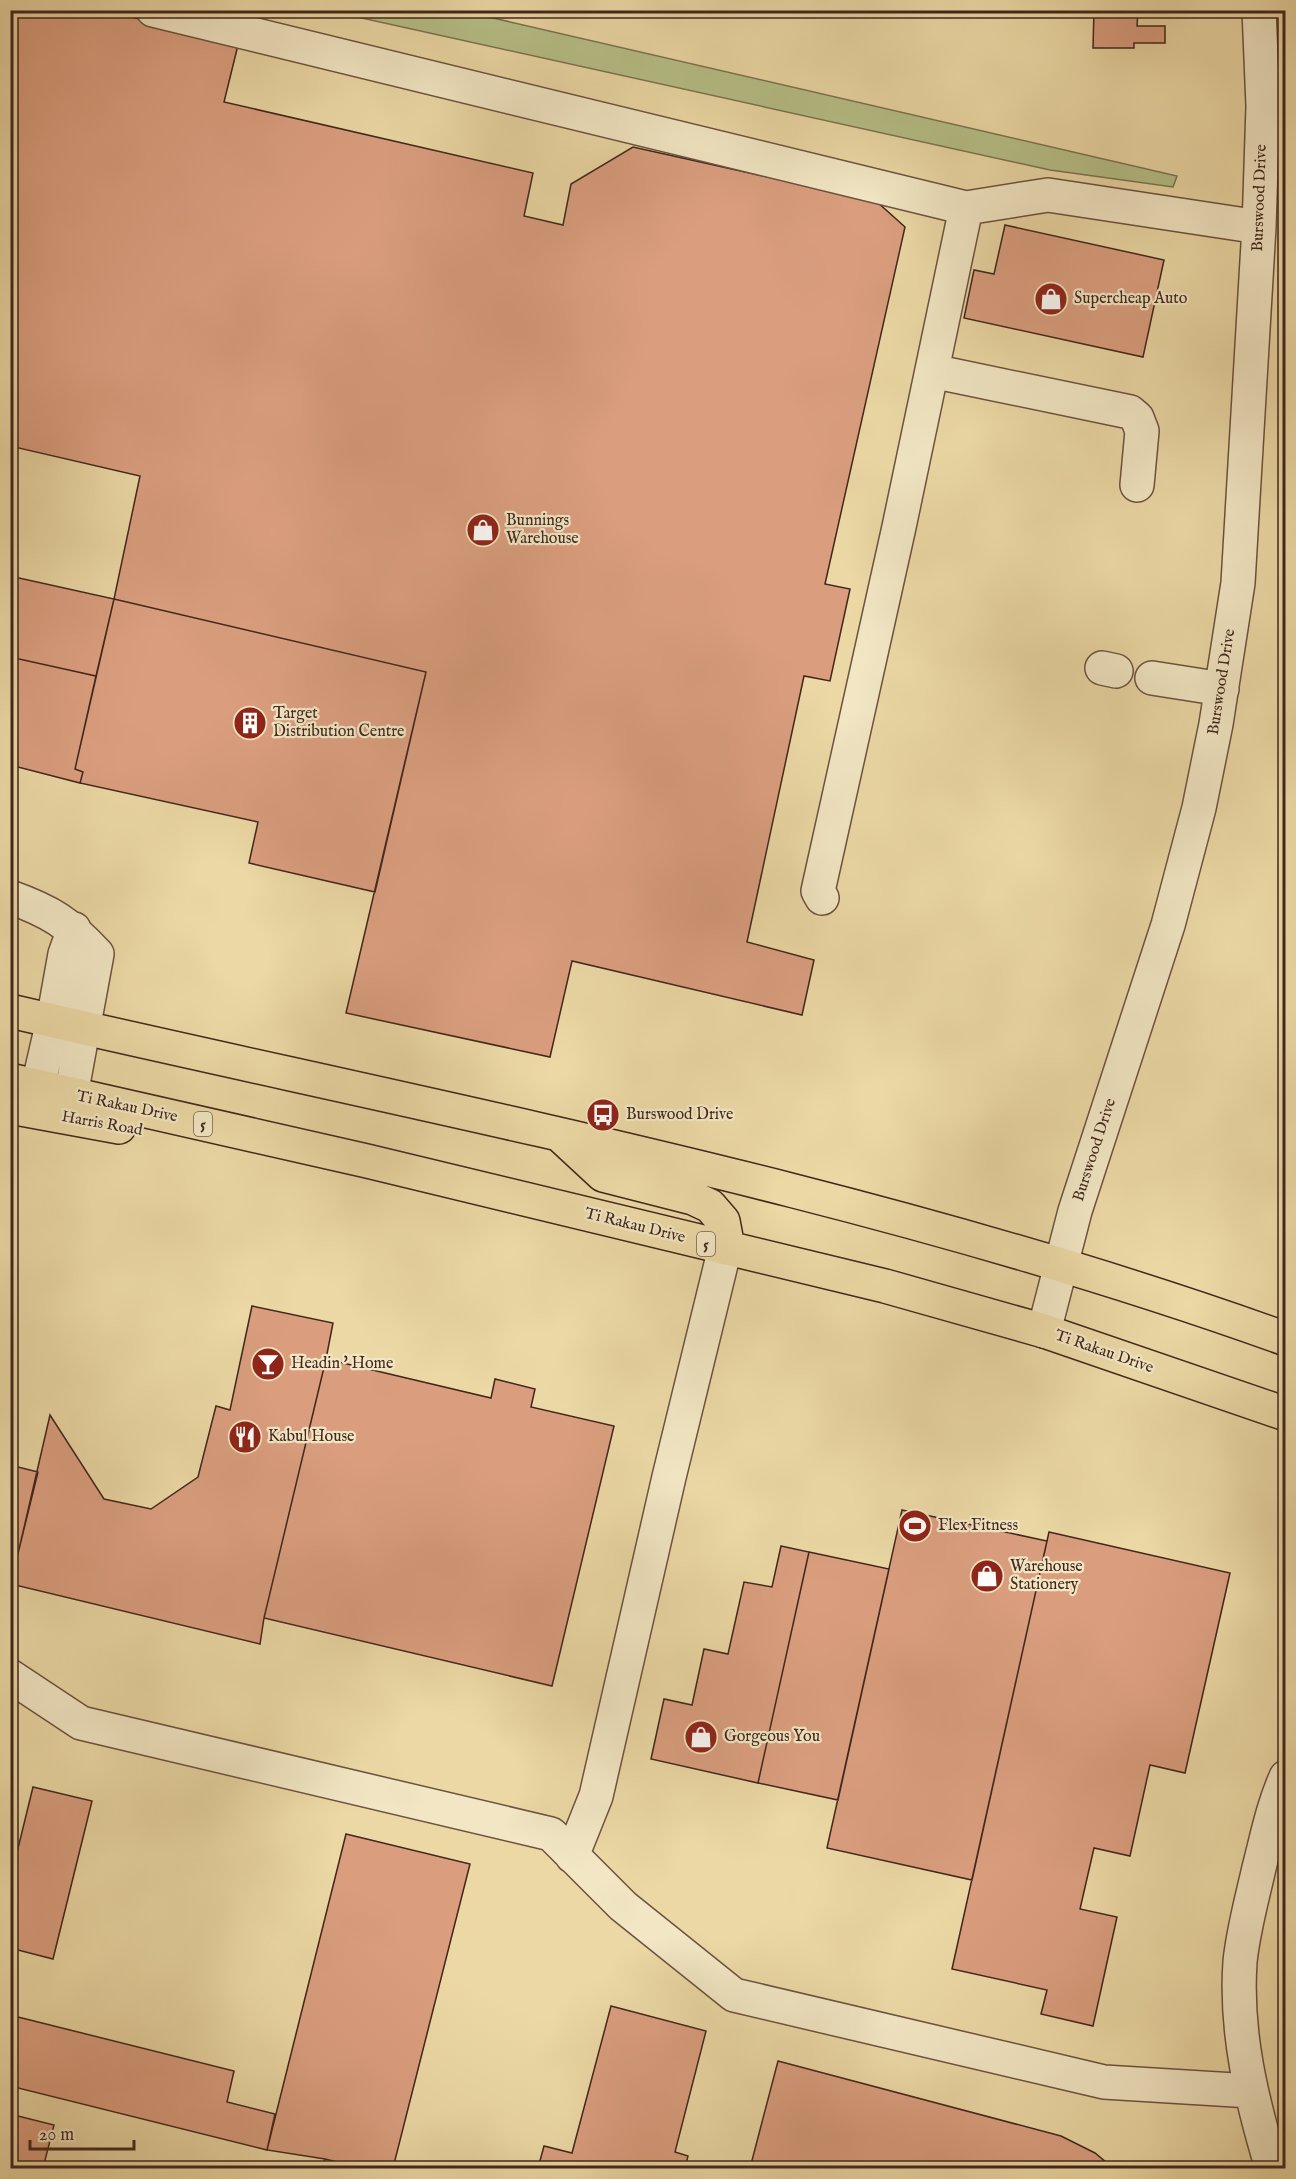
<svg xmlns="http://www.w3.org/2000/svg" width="1296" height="2179" font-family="'IM FELL English',serif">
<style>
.green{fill:#b6bf87;stroke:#7c7252;stroke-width:1.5}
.building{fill:#da9e7f;stroke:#41261d;stroke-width:1.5}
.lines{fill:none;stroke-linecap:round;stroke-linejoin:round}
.minor-casing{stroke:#6c523f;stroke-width:36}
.major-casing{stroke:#41261d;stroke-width:36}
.minor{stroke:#f2e6c4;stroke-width:33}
.major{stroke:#ebd8a5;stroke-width:33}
.labels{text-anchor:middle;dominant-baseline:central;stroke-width:4.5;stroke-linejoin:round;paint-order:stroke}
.shield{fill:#f2e6c4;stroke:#76604f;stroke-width:1.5}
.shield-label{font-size:15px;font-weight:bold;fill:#41261d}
.street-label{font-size:16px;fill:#41261d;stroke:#f2e6c4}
.poi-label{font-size:16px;fill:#41261d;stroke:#f2e6c4;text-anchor:start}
</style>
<rect width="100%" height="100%" fill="#ebd8a5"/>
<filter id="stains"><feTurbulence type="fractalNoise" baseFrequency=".00333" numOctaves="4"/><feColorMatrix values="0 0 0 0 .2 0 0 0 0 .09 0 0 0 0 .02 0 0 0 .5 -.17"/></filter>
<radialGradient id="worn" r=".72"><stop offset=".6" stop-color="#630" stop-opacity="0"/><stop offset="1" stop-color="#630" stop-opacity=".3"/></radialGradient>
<!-- green -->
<path class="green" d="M 330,11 L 463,11 L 1177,176 L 1173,187 L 1050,170 Z"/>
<!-- building -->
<path class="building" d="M 10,10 L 99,10 L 239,41 L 224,102 L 533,173 L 524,216 L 563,225 L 571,184 L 633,147 L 876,201 L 905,227 L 825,584 L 850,589 L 830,681 L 804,676 L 747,942 L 814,960 L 802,1015 L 572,961 L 550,1057 L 346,1013 L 426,672 L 114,599 L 140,476 L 10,446 Z
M 1094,10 L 1155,10 L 1138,11 L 1137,26 L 1165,26 L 1165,43 L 1134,43 L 1134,48 L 1093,48 Z
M 1005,225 L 1164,260 L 1143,357 L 964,318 L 974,270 L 994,274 Z
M 10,576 L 114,599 L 96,676 L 10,657 Z
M 114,599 L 426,672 L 375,892 L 249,863 L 258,822 L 80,783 L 83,772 L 75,769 Z
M 10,657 L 96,676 L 75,769 L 83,772 L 80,783 L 10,765 Z
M 252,1306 L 333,1323 L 326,1359 L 264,1618 L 260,1644 L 11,1584 L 50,1415 L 104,1499 L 151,1509 L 198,1477 L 216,1406 L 230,1410 Z
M 326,1359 L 491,1398 L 495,1379 L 535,1389 L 531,1407 L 614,1426 L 552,1686 L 264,1618 Z
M 10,1465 L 38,1472 L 10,1586 Z
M 902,1510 L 1047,1541 L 972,1880 L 827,1848 Z
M 1049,1532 L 1230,1573 L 1185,1773 L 1150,1765 L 1130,1856 L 1094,1848 L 1080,1909 L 1117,1917 L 1093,2026 L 1041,2014 L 1047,1990 L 952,1969 Z
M 781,1546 L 809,1552 L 758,1783 L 651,1759 L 664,1699 L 692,1705 L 704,1649 L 728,1654 L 744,1582 L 772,1587 Z
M 809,1552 L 889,1569 L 838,1800 L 758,1783 Z
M 33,1787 L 92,1801 L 53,1959 L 10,1948 L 10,1881 Z
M 346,1834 L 470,1864 L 393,2168 L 361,2168 L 325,2159 L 267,2150 Z
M 611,2006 L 706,2031 L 675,2152 L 688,2156 L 685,2168 L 538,2168 L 544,2146 L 572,2153 Z
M 10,2015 L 234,2071 L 227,2102 L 275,2114 L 267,2150 L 10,2086 Z
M 778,2061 L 1061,2136 L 1095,2153 L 1113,2168 L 750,2168 Z
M 10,2114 L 54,2125 L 43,2168 L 10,2168 Z
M 325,2159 L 361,2168 L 322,2168 Z"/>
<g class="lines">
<defs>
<path id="minor" d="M 153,10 L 966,208
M 932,371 L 1130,412 L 1137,418 L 1142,431 L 1137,485
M 1102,668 L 1116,671
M 1152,678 L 1222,689
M 10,897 C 52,912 68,923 97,954 L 71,1095
M 822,898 L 818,891 L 820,882 L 899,527 L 966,208 L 1048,195 L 1259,227
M 38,1086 L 53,1021 L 65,954 L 74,929
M 1044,1331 L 1075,1211 L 1168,925 L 1199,808 L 1216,724 L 1238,583 L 1259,227 L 1263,106 L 1259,10
M 10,1676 L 81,1723 L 551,1834 L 623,1906 L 734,1995 L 1104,2082 L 1251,2091
M 572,1856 L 596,1796 L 669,1477 L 725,1248
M 1272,2168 C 1252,2101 1235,2033 1240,1962 C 1243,1931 1252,1899 1259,1868 C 1267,1837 1273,1806 1286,1777"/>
<path id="major" d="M 10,1011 C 438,1110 872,1190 1286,1339
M 10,1080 L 367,1161 L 885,1286 L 1044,1331 L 1286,1414
M 10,1107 L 119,1127
M 562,1137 L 603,1175 L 693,1198 L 710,1206 L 723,1221 L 726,1237 L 725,1248"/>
</defs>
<!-- minor casing -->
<use href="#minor" class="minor-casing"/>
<!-- major casing -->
<use href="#major" class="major-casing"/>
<!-- minor -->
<use href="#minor" class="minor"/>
<!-- major -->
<use href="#major" class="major"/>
</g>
<!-- icons -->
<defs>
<symbol id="shop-disc" viewBox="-11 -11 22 22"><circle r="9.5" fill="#8f2418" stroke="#f2e6c4"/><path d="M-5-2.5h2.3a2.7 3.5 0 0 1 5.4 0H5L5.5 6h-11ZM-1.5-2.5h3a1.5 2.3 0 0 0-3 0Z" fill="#fff"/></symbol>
<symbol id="building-disc" viewBox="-11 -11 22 22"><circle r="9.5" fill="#8f2418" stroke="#f2e6c4"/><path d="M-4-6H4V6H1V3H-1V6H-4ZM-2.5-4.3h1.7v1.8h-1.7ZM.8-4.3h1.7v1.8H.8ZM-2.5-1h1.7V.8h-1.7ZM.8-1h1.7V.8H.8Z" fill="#fff"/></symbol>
<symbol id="bus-disc" viewBox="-11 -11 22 22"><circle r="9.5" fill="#8f2418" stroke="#f2e6c4"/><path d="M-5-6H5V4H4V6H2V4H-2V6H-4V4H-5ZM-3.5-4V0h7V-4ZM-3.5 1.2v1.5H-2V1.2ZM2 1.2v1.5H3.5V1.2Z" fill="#fff"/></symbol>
<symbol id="bar-disc" viewBox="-11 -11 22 22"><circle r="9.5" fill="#8f2418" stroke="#f2e6c4"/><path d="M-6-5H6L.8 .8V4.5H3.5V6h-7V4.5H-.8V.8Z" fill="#fff"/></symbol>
<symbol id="restaurant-disc" viewBox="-11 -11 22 22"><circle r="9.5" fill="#8f2418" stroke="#f2e6c4"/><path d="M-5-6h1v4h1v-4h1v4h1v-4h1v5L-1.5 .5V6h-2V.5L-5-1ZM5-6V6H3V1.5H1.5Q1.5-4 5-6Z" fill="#fff"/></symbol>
<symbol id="stadium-disc" viewBox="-11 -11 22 22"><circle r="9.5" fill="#8f2418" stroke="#f2e6c4"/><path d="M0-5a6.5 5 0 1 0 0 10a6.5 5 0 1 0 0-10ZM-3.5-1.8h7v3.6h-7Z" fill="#fff"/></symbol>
</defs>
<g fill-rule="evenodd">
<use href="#shop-disc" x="1032" y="280" width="38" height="38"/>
<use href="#shop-disc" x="464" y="511" width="38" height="38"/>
<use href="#building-disc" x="231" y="704" width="38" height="38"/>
<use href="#bus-disc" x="584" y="1096" width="38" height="38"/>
<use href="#bar-disc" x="249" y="1345" width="38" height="38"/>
<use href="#restaurant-disc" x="226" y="1418" width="38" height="38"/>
<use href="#stadium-disc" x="896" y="1507" width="38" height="38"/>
<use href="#shop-disc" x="968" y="1557" width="38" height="38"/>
<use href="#shop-disc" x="682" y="1718" width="38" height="38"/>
</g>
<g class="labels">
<!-- shield labels -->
<g class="shield">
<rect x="194" y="1112" width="18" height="24" rx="4.5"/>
<rect x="697" y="1232" width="18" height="24" rx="4.5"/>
</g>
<g class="shield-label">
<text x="203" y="1124">5</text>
<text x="706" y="1244">5</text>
</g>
<!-- street labels -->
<g class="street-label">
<text transform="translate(1260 198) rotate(-88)">Burswood Drive</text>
<text transform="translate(1222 682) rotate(-81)">Burswood Drive</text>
<text transform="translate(127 1107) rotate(12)">Ti Rakau Drive</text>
<text transform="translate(102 1124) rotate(10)">Harris Road</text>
<text transform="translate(1095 1150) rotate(-72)">Burswood Drive</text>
<text transform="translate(635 1226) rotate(14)">Ti Rakau Drive</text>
<text transform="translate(1104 1352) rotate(19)">Ti Rakau Drive</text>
</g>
<!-- poi labels -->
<g class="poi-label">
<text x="1074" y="299">Supercheap Auto</text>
<text x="506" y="521">Bunnings<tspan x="506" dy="18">Warehouse</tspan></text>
<text x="273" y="714">Target<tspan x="273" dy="18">Distribution Centre</tspan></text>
<text x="626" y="1115">Burswood Drive</text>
<text x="291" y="1364">Headin ' Home</text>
<text x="268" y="1437">Kabul House</text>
<text x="938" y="1526">Flex Fitness</text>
<text x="1010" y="1567">Warehouse<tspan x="1010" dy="18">Stationery</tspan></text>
<text x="724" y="1737">Gorgeous You</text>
</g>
</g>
<!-- margin -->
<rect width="1296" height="2179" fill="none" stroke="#ebd8a5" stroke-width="36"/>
<rect x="12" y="12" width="1272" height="2155" fill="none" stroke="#41261d" stroke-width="3"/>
<rect x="18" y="18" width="1260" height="2143" fill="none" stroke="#41261d" stroke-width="1.5"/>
<!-- scale -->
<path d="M30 2140v9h104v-9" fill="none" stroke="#41261d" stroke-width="3"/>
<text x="39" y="2140" font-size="18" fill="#41261d" stroke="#f2e6c4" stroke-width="4.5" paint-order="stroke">20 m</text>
<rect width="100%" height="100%" filter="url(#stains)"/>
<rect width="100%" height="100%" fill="url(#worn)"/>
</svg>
